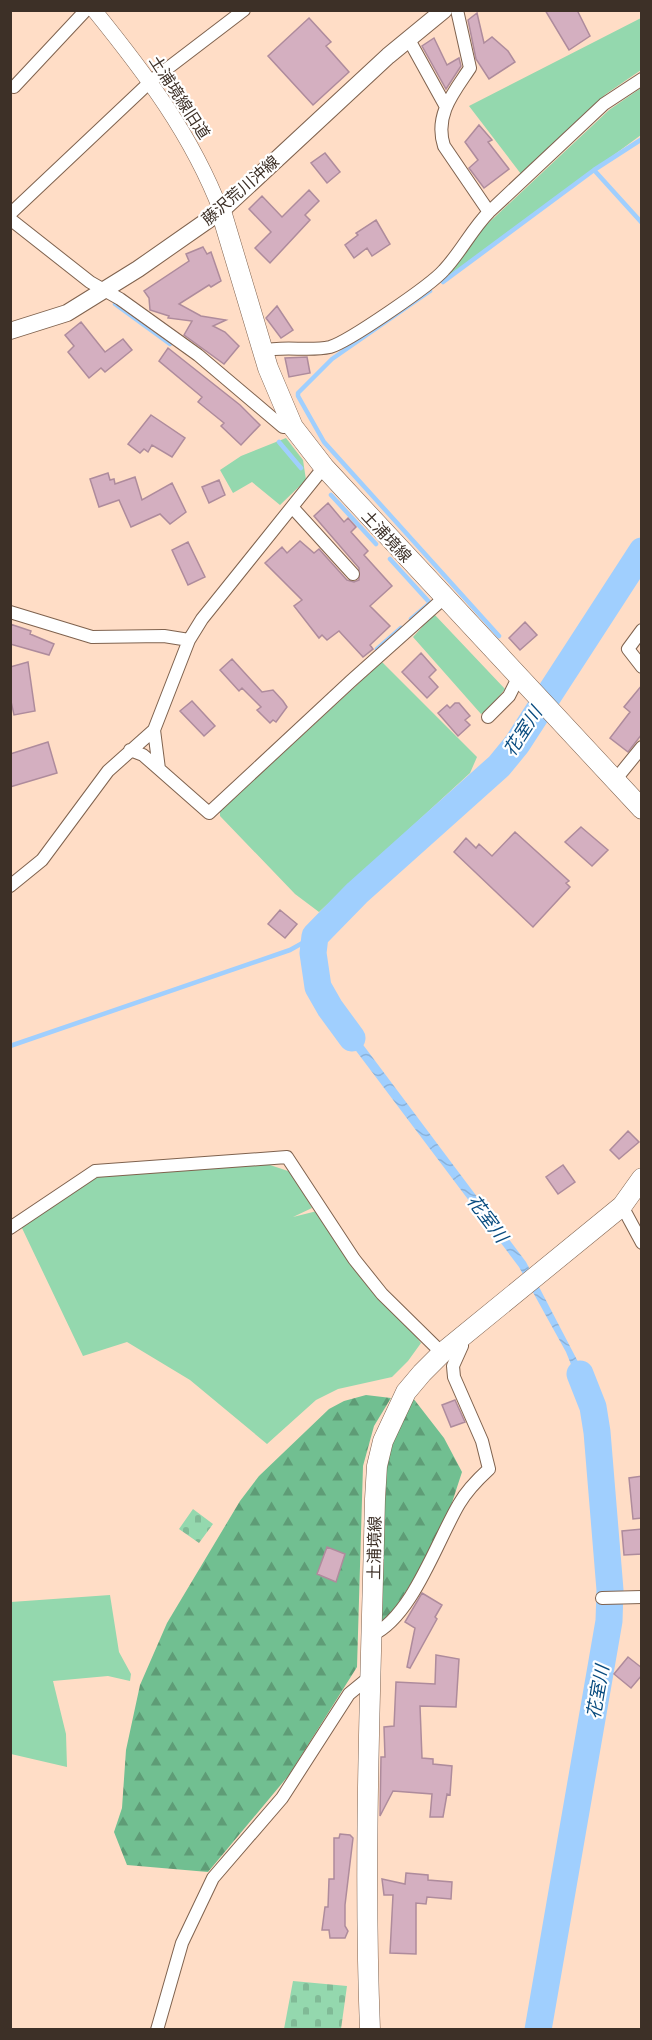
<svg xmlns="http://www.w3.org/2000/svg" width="652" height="2040" font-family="Ubuntu,'Noto Sans JP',sans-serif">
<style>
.green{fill:#94d8ae}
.forest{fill:url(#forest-firs)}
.cemetery{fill:url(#cemetery-stones)}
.water{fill:url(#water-waves)}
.pier{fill:#ffddc6}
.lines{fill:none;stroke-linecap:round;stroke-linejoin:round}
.stream{stroke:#a0cffe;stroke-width:4.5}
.river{stroke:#a0cffe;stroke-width:27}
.building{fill:#d4afc0;stroke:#ae8b9c;stroke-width:1.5}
.minor-casing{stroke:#7f624e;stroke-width:14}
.tertiary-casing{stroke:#7f624e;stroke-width:16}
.secondary-casing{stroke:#7f624e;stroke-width:18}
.primary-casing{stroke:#7f624e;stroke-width:21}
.minor{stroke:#fff;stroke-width:12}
.tertiary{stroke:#fff;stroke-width:15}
.secondary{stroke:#fff;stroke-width:16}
.primary{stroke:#fff;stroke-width:20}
.labels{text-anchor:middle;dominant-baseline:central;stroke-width:4.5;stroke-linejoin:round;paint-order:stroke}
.street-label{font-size:16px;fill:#3d3027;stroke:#fff}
.water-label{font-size:18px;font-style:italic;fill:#084b7f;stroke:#fff}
</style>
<defs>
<pattern id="forest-firs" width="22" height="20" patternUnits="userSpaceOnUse" patternTransform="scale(1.5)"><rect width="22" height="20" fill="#71bf91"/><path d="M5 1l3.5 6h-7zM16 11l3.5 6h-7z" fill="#5e9c76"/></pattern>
<pattern id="cemetery-stones" width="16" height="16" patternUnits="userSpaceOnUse" patternTransform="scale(1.5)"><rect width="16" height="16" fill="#94d8ae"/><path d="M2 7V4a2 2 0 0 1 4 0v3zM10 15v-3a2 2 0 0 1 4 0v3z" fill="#80ba96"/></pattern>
<pattern id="water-waves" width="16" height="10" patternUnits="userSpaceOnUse" patternTransform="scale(1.5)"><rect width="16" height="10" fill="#a0cffe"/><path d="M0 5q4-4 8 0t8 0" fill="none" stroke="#8bb2da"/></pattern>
</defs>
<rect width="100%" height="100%" fill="#ffddc6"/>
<!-- green -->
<path class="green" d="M 641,18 L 641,70 L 606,94 L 521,174 L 469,106 Z
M 641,88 L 641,135 L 443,280 L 481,230 L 609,110 Z
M 286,438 L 303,460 L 306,480 L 280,505 L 252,482 L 233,493 L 220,470 L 241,456 Z
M 434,614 L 505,689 L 490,708 L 481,714 L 413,637 Z
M 382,662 L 477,757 L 470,773 L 319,912 L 295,894 L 220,816 L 220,811 Z
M 267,1164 L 291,1172 L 312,1208 L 293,1217 L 317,1211 L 421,1343 L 408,1361 L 392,1377 L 338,1389 L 316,1400 L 267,1444 L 190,1380 L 127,1342 L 83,1356 L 21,1226 L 91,1179 L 108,1174 Z
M 110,1595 L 119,1652 L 131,1674 L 130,1681 L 108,1676 L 53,1681 L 66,1734 L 67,1767 L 11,1754 L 11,1602 Z"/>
<!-- forest -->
<path class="forest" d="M 366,1395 L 391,1398 L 374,1426 L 363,1466 L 357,1667 L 289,1775 L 208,1872 L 127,1865 L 114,1832 L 122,1808 L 126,1750 L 140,1685 L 167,1623 L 240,1501 L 259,1476 L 329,1409 L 344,1401 Z
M 413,1398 L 444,1438 L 462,1472 L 446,1521 L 432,1550 L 387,1621 L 382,1622 L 379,1612 C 380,1556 377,1498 391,1444 C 394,1428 406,1412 413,1398 Z"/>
<!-- cemetery -->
<path class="cemetery" d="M 193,1509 L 213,1524 L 199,1543 L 179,1529 Z
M 293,1981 L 347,1986 L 341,2029 L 284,2029 Z"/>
<!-- water -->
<path class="water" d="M 641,540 L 641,561 L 636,571 L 521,748 L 475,798 L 467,789 L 496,763 L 523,726 L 551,699 Z
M 334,1006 L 526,1262 L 587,1379 L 597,1406 L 589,1409 L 566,1352 L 519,1267 L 326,1011 Z"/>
<!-- pier -->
<path class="pier" d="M 548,697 L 553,701 L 535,731 L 525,720 Z"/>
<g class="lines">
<!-- stream -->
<path class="stream" d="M 594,170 L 642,223
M 443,282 L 594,170 L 642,139
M 430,291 L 332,359 L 298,393 L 298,396 L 324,442 L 499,636
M 115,304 L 170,344
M 279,442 L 301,468
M 331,495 L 376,544
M 390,559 L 430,603 L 411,619
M 377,649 L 401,628
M 10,1046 L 290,950 L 315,936"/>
<!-- river -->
<path class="river" d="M 352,1038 L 330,1008 L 318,987 L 313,953 L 315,936 L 357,893 L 499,766 L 517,744 L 642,551
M 538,2030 L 609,1621 L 610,1590 L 597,1432 L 593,1407 L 580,1374"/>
</g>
<!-- building -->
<path class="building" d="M 545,10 L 577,10 L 590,36 L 569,50 Z
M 477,13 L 484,43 L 492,37 L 508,51 L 515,62 L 489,79 L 476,59 L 468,20 Z
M 309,18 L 331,42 L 326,46 L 349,72 L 313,105 L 268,56 Z
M 434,38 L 447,65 L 459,58 L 461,66 L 446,89 L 422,46 Z
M 479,125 L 492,140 L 488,142 L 509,169 L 484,188 L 469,168 L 478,160 L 465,142 Z
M 325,153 L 340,172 L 327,183 L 311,163 Z
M 309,190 L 319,201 L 305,215 L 310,220 L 270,263 L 255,248 L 271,232 L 249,209 L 262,196 L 282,217 Z
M 376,220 L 390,244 L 372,256 L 367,248 L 354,258 L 345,245 L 358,235 L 356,233 Z
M 203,247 L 207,254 L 211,252 L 221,281 L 211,287 L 209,285 L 179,304 L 201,316 L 226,320 L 213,326 L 225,332 L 239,346 L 224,364 L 184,335 L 192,321 L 168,318 L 169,316 L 150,310 L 149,298 L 144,291 L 189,261 L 186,254 Z
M 277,306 L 293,330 L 281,338 L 266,318 Z
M 81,322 L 105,352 L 123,339 L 132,350 L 105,372 L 101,368 L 89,378 L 68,352 L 74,346 L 65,335 Z
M 168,348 L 240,405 L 260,425 L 241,445 L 221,426 L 224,423 L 198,402 L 202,397 L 159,361 Z
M 307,357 L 310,373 L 289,377 L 285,358 Z
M 151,415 L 185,438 L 172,457 L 152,445 L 148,452 L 144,449 L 140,453 L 128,444 Z
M 108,473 L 110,480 L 114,479 L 115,484 L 135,477 L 142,500 L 172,483 L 186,512 L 170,524 L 160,514 L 131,527 L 119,500 L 99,507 L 90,479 Z
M 219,480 L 225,495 L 209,503 L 202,487 Z
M 328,503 L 344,522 L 348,518 L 356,527 L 351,532 L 368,551 L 364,555 L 392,586 L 370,606 L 390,626 L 370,645 L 373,649 L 363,657 L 339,631 L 327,640 L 322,635 L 319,638 L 294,606 L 302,600 L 265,563 L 282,547 L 287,553 L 300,541 L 314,553 L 319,549 L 347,580 L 354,582 L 359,580 L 359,568 L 314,516 Z
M 188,542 L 205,577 L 188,585 L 172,550 Z
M 525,622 L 537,635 L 520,650 L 509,638 Z
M 10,624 L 31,631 L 30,634 L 54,644 L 49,655 L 10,644 Z
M 421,653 L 436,670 L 429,677 L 438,687 L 427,698 L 402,672 Z
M 232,659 L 262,692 L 273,690 L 283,701 L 287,707 L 276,722 L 273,720 L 270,723 L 257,710 L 261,707 L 242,688 L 239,691 L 220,670 Z
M 28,662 L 35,711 L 14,715 L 10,697 L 10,667 Z
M 642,685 L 642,734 L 628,752 L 610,738 L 630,712 L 624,707 Z
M 192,701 L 215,726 L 204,736 L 180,711 Z
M 455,703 L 459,703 L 470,716 L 465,720 L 470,725 L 458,736 L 438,713 L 447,705 L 450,708 Z
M 48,742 L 57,773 L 10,787 L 10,754 Z
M 581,827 L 608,850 L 592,866 L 565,842 Z
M 515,832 L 569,881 L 566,883 L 570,887 L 533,927 L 454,852 L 466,838 L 476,848 L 479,844 L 492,856 Z
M 280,910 L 297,924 L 285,938 L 268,924 Z
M 628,1131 L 639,1142 L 619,1159 L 610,1150 Z
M 563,1165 L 575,1182 L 558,1194 L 546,1177 Z
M 455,1400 L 465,1422 L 451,1427 L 442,1405 Z
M 642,1476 L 642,1518 L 633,1519 L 629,1478 Z
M 642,1529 L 642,1554 L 624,1555 L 622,1531 Z
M 327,1547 L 345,1554 L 336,1582 L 317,1574 Z
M 422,1593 L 442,1605 L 435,1617 L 437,1619 L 410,1668 L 407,1667 L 415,1628 L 405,1622 Z
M 436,1655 L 459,1659 L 456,1707 L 420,1706 L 422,1758 L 433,1759 L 433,1764 L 452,1766 L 450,1795 L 447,1794 L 443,1817 L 430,1817 L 432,1794 L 393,1791 L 380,1816 L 381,1757 L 385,1757 L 384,1727 L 394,1726 L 396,1682 L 435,1684 Z
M 628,1657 L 642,1668 L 642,1675 L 631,1688 L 614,1674 Z
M 340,1834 L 350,1835 L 353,1838 L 345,1905 L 345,1926 L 348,1931 L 345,1938 L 330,1938 L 329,1930 L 322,1930 L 325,1907 L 328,1907 L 329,1879 L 334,1879 L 334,1838 L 339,1838 Z
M 406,1873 L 428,1875 L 428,1880 L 452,1882 L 451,1899 L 427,1897 L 426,1904 L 416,1903 L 416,1954 L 390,1953 L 393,1895 L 384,1895 L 382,1879 L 405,1884 Z"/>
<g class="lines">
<defs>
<path id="minor" d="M 457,10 L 470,68 C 454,92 434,115 444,146 L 489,212
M 408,38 L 445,105
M 14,87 L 86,10
M 10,214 L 151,81 L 244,10
M 10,219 L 90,282 L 120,299 L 198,355 L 283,427 L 293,427
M 262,351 C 285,345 308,352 330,347 C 348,342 431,285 444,270 C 461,252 472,229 489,212 L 604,104 L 642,79
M 292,507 L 353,574
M 10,612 L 92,637 L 164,636 L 189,640
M 642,630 L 628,649 L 642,667
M 488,717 L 509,696 L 518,678
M 154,730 L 159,769 L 209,813 L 351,681 L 444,598
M 130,750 L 143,755 L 159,769
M 616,779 L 642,747
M 10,886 L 42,860 L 108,771 L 154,730 L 189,640 L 202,619 L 324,467
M 622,1206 L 642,1243
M 10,1228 L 95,1171 L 287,1157 L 354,1259 L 382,1294 L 442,1353
M 602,1598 L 642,1597
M 372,1635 C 412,1617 437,1541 459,1504 C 467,1490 477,1480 489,1469 L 482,1441 L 454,1377 L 453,1366 L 462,1346 L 457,1340
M 157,2030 L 182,1943 L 213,1878 L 282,1798 L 349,1694 L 371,1676"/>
<path id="tertiary" d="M 94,10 C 145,73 192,135 221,211"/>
<path id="secondary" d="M 10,331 L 67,313 L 138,269 L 221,211 L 388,56 L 444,10"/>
<path id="primary" d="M 221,211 L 268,368 L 293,427 L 324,467 L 642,809
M 370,2030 C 363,1853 371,1675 375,1499 L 377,1466 L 383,1441 L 406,1392 L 422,1373 L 442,1353 L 622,1206 L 642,1178"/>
</defs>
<!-- minor casing -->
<use href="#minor" class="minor-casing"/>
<!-- tertiary casing -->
<use href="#tertiary" class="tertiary-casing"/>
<!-- secondary casing -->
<use href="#secondary" class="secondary-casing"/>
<!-- primary casing -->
<use href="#primary" class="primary-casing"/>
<!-- minor -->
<use href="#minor" class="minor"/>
<!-- tertiary -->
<use href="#tertiary" class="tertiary"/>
<!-- secondary -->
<use href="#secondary" class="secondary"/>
<!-- primary -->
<use href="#primary" class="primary"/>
</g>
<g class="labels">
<!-- street labels -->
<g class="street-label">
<text transform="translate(180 97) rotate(57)">土浦境線旧道</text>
<text transform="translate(240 190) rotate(-41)">藤沢荒川沖線</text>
<text transform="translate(387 536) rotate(47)">土浦境線</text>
<text transform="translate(374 1548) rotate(-89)">土浦境線</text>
</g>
<!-- water labels -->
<g class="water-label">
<text transform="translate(522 731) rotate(-57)">花室川</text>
<text transform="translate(488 1218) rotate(53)">花室川</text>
<text transform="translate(597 1692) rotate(-80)">花室川</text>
</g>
</g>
<!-- border -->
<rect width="652" height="2040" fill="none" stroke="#3d3027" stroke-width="24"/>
</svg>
